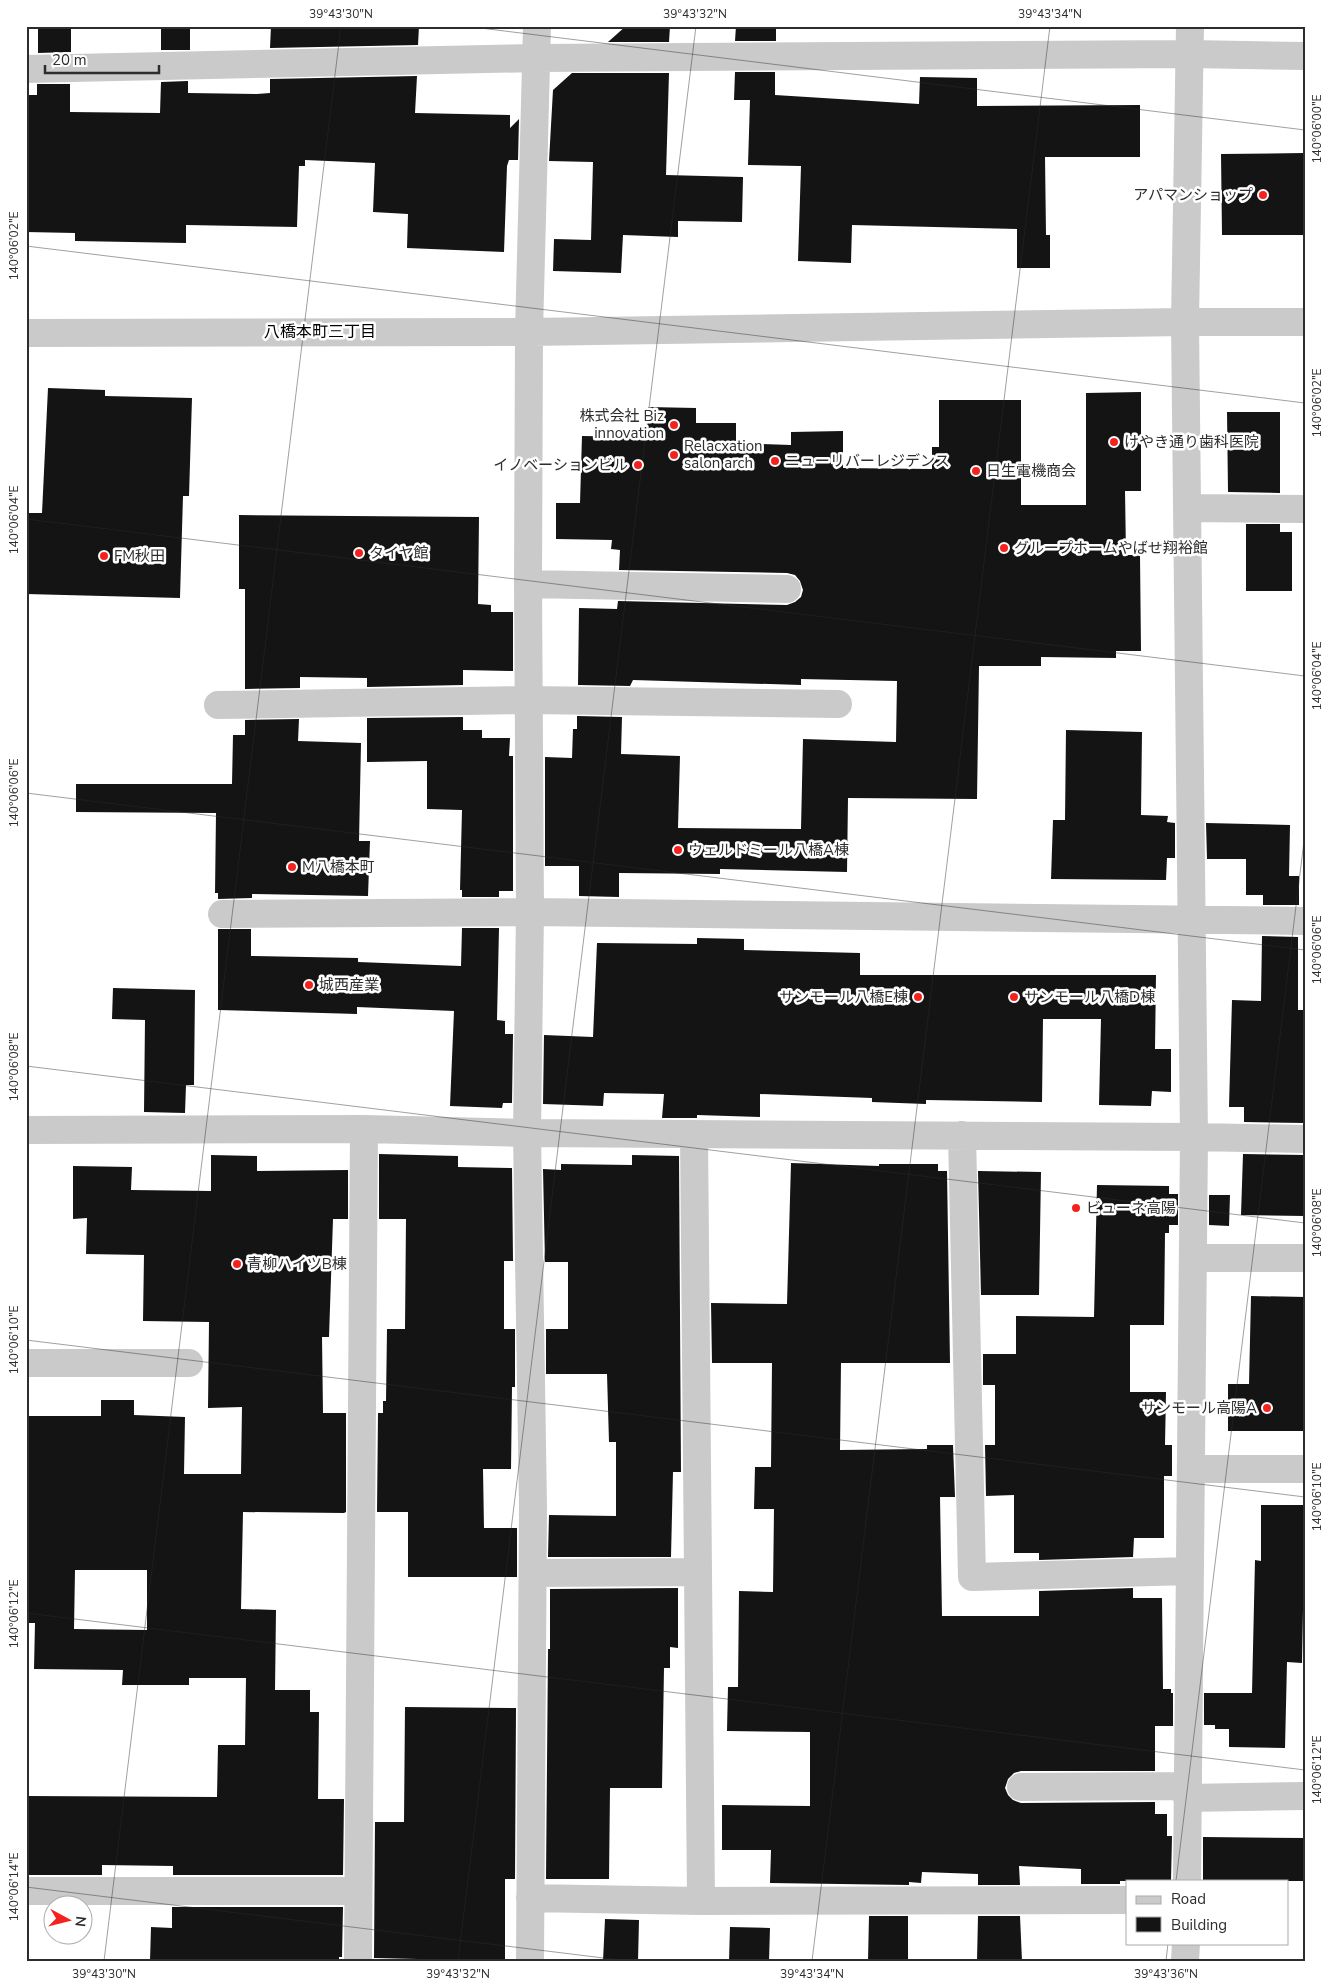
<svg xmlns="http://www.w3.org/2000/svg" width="1331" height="1987" font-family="'Nunito Sans','Noto Sans JP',sans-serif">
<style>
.building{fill:#141414;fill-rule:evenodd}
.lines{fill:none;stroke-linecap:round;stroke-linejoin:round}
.minor{stroke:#cacaca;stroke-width:28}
.ticks{fill:none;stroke:#2d2d2d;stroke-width:1;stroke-opacity:0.45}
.poi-dot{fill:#f4221f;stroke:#fff;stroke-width:2}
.labels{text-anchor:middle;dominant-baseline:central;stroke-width:5;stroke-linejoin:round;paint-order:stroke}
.poi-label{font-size:15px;fill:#2d2d2d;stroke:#fff;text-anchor:start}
.neighbourhood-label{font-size:16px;fill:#000;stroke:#fff}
.neatline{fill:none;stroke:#2d2d2d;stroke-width:2}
.ticks-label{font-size:12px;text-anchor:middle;fill:#2d2d2d}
</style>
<rect width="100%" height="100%" fill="#fff"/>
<!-- building -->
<path class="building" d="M 38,26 L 71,26 L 71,52 L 38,53 Z
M 161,26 L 190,26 L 190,50 L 161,50 Z
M 271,26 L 419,26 L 418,45 L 270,48 Z
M 626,26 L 670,26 L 669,42 L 608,42 Z
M 736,26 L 776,26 L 776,41 L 735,41 Z
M 735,72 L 775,72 L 775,95 L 919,104 L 920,77 L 977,78 L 977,106 L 1140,105 L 1140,157 L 1045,157 L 1046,235 L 1050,235 L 1050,268 L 1017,268 L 1017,229 L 852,225 L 851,263 L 798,261 L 801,166 L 748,165 L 750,100 L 734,100 Z
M 572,73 L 669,73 L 666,175 L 743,177 L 742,222 L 678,221 L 678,237 L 623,235 L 621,273 L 553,271 L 554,239 L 591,240 L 593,162 L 549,161 L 553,90 Z
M 417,76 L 415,113 L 510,115 L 510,128 L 519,119 L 518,160 L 509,160 L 507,166 L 504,252 L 407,248 L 408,214 L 373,212 L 375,163 L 305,160 L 305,166 L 299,166 L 297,227 L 186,225 L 186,243 L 75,241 L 75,233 L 26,232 L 26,95 L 37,95 L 37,84 L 70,84 L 70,112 L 160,113 L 161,82 L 188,81 L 188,93 L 257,94 L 270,93 L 270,79 Z
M 1305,153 L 1305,235 L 1222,235 L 1221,154 Z
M 48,388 L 105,390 L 105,396 L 192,398 L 189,496 L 183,496 L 180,598 L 26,594 L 26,513 L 42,513 Z
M 1141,392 L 1141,491 L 1125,491 L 1126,555 L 1140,555 L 1141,651 L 1116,651 L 1116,658 L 1041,657 L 1041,666 L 979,666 L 977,799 L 848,798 L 847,872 L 720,869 L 720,874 L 619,873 L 619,897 L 579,896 L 579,866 L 545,866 L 545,757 L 572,758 L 573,729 L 577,729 L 577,716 L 622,717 L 621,754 L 680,756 L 678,828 L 801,829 L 803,739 L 896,742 L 897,681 L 801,679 L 801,685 L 633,680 L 630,686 L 578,685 L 579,608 L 617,609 L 618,601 L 787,605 L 795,602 L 801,597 L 803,590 L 800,581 L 795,575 L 787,573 L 619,570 L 620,550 L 611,549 L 612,540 L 556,539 L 556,503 L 580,503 L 582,436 L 647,437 L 648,407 L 696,408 L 696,423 L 736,423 L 736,443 L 791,445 L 791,432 L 843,431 L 843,468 L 932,469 L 932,447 L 939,447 L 939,400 L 1021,400 L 1021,505 L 1086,505 L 1086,393 Z
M 1227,412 L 1280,412 L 1280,493 L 1228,492 Z
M 239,515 L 479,517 L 478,604 L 491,605 L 491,612 L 513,612 L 513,671 L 463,670 L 463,685 L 367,687 L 367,678 L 300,677 L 300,688 L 245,689 L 245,589 L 239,589 Z
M 1246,524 L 1280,524 L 1280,532 L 1292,532 L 1292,591 L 1246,591 Z
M 463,717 L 463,730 L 482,730 L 482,738 L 510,738 L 509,756 L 513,756 L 513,891 L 499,891 L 499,897 L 462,897 L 462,890 L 460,890 L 462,810 L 427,809 L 427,761 L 367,762 L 367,718 Z
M 299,719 L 298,741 L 361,743 L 359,841 L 370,841 L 368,896 L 252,894 L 252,898 L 218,899 L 218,893 L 215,893 L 216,813 L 76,812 L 76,784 L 232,784 L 233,735 L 245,735 L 245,720 Z
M 1066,730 L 1142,732 L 1141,815 L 1168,816 L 1167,822 L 1175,823 L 1175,858 L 1167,858 L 1166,880 L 1051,879 L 1053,820 L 1065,820 Z
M 1206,823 L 1290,825 L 1289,876 L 1299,876 L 1299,905 L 1263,905 L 1263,895 L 1246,895 L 1246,859 L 1207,859 Z
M 462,928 L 499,928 L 497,1020 L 505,1021 L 505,1034 L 513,1034 L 512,1103 L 503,1103 L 502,1108 L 450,1106 L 454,1011 L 357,1007 L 357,1014 L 218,1010 L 218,929 L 251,929 L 251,956 L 358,958 L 358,962 L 461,966 Z
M 1262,936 L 1298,937 L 1298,1010 L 1304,1010 L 1303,1090 L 1305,1090 L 1305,1123 L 1244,1122 L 1244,1107 L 1229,1107 L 1232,1000 L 1261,1001 Z
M 697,938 L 744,939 L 744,950 L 860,953 L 860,975 L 1156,975 L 1155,1049 L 1171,1049 L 1171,1092 L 1152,1091 L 1151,1106 L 1099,1105 L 1101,1019 L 1043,1019 L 1042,1102 L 926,1100 L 926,1104 L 872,1102 L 872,1098 L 760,1094 L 760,1117 L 697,1115 L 697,1118 L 662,1118 L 664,1094 L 604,1093 L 603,1106 L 543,1104 L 544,1035 L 593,1037 L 597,943 L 697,944 Z
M 113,988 L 195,990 L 194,1085 L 186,1085 L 185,1113 L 144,1112 L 145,1020 L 112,1019 Z
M 379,1154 L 458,1156 L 458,1167 L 512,1168 L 513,1261 L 504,1261 L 504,1329 L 515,1329 L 515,1387 L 512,1387 L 511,1469 L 483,1469 L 484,1528 L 517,1528 L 517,1577 L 408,1577 L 408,1512 L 377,1512 L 378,1413 L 383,1413 L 383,1401 L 386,1401 L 387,1329 L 405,1329 L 406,1219 L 379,1219 Z
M 1243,1154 L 1305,1155 L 1305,1216 L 1241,1215 Z
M 211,1155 L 257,1156 L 257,1171 L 348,1170 L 348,1219 L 333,1219 L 329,1337 L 322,1337 L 323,1413 L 346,1413 L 346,1512 L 344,1513 L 243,1512 L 241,1609 L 276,1610 L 275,1690 L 310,1690 L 310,1712 L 319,1712 L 318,1799 L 344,1799 L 343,1875 L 173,1875 L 173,1866 L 102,1865 L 102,1875 L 26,1875 L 26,1796 L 217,1797 L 218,1745 L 245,1745 L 246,1678 L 189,1678 L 189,1685 L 122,1685 L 123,1670 L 34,1669 L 35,1623 L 26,1623 L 26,1416 L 101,1416 L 101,1400 L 134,1400 L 134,1415 L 185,1417 L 184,1474 L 241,1474 L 242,1407 L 208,1408 L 209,1322 L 143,1321 L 144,1255 L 86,1254 L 87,1218 L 73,1219 L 73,1166 L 132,1167 L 131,1190 L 211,1191 ZM 75,1570 L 147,1570 L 147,1630 L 74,1629 Z
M 632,1155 L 679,1156 L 681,1472 L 673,1472 L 671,1557 L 548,1557 L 549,1515 L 616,1516 L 616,1442 L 609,1442 L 607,1374 L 546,1374 L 546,1329 L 568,1329 L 568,1262 L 545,1262 L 543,1169 L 561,1170 L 561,1164 L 632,1165 Z
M 791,1163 L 879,1166 L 879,1164 L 938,1164 L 938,1171 L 947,1171 L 950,1363 L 841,1363 L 840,1450 L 927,1449 L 927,1445 L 953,1445 L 955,1497 L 940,1497 L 942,1616 L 1039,1616 L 1039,1591 L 1133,1588 L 1133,1598 L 1162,1598 L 1163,1689 L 1171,1689 L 1171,1693 L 1173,1693 L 1173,1726 L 1155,1726 L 1155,1771 L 1021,1771 L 1014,1773 L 1008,1779 L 1005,1788 L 1008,1795 L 1013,1800 L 1021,1803 L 1155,1802 L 1155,1814 L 1167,1814 L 1167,1836 L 1172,1836 L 1171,1881 L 1120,1881 L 1120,1884 L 1081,1884 L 1081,1869 L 1019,1866 L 1020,1885 L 978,1885 L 978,1874 L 922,1872 L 921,1883 L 909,1882 L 909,1885 L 770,1883 L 771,1850 L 722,1850 L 722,1805 L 810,1806 L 810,1732 L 727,1731 L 728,1687 L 738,1687 L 739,1591 L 773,1592 L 774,1509 L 754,1509 L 755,1467 L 771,1467 L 772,1363 L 712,1363 L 711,1303 L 787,1304 Z
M 978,1171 L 1041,1172 L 1039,1295 L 981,1295 Z
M 1097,1185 L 1169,1186 L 1169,1194 L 1178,1194 L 1178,1225 L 1169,1225 L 1169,1233 L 1165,1233 L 1164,1325 L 1130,1325 L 1130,1392 L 1166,1392 L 1165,1445 L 1172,1445 L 1172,1476 L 1164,1476 L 1164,1538 L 1134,1538 L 1133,1557 L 1039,1560 L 1039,1553 L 1014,1553 L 1014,1495 L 986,1496 L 985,1445 L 995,1445 L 995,1385 L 983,1385 L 983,1354 L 1016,1354 L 1016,1316 L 1094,1317 Z
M 1209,1195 L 1230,1195 L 1229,1226 L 1209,1225 Z
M 1251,1296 L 1305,1297 L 1305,1431 L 1228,1431 L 1228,1384 L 1249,1384 Z
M 1261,1505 L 1305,1505 L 1302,1663 L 1287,1662 L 1285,1748 L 1229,1747 L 1229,1729 L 1215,1729 L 1215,1725 L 1204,1725 L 1204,1693 L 1252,1693 L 1255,1560 L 1261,1561 Z
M 678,1588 L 678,1648 L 670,1647 L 670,1668 L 664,1668 L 662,1788 L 610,1788 L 609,1879 L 546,1879 L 548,1649 L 550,1649 L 550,1589 Z
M 405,1707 L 516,1708 L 515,1879 L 505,1879 L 505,1961 L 374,1958 L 375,1822 L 404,1822 Z
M 1203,1837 L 1305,1838 L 1304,1881 L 1203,1881 Z
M 172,1907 L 343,1907 L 342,1957 L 339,1957 L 339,1961 L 150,1961 L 151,1927 L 172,1928 Z
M 869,1916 L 908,1916 L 908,1961 L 868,1961 Z
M 978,1916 L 1020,1916 L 1022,1961 L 977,1961 Z
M 605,1919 L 639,1920 L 638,1961 L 603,1961 Z
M 730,1927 L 770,1928 L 769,1961 L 729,1961 Z"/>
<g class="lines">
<!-- minor -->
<path class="minor" d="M 26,69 L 537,58 L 1190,54 L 1305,56
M 26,333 L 529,332 L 1185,322 L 1305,322
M 1187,508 L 1305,509
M 528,584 L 787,589
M 218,705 L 528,700 L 838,704
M 222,914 L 530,912 L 1305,921
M 26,1130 L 364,1129 L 527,1133 L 1194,1137 L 1305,1139
M 694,1134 L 701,1901 L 1127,1900
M 962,1135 L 972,1577 L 1190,1571
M 1193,1258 L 1305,1258
M 26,1363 L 189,1363
M 1191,1469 L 1305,1469
M 533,1573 L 698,1572
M 1021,1787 L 1187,1786
M 1187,1798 L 1305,1796
M 1187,1881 L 1194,1137 L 1185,322 L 1190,26
M 26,1891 L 357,1891
M 530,1898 L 701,1901
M 358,1961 L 364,1129
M 530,1961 L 533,1507 L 527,1133 L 530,912 L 528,584 L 529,332 L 537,26
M 1185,1961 L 1186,1943"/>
</g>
<!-- ticks -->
<path class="ticks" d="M 464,26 L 1305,130M 26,246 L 1305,403M 26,519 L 1305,676M 26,793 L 1305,950M 26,1066 L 1305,1223M 26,1340 L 1305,1497M 26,1613 L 1305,1770M 1176,1881 L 1305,833M 26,1887 L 628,1961M 104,1961 L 341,26M 458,1961 L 696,26M 812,1961 L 1050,26M 1166,1961 L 1168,1943"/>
<!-- markers -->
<g class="poi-dot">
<circle cx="1263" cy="195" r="5"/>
<circle cx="674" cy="425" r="5"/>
<circle cx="1114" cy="442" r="5"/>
<circle cx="674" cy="455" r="5"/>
<circle cx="775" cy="461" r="5"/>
<circle cx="638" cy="465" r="5"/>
<circle cx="976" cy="471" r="5"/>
<circle cx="1004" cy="548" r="5"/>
<circle cx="359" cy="553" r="5"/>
<circle cx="104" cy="556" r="5"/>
<circle cx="678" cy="850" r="5"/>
<circle cx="292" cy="867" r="5"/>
<circle cx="309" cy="985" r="5"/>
<circle cx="918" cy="997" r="5"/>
<circle cx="1014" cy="997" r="5"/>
<circle cx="1076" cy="1208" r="5"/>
<circle cx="237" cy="1264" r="5"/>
<circle cx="1267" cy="1408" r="5"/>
</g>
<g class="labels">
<!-- poi labels -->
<g class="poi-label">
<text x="1253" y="195" text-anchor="end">アパマンショップ</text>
<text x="664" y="416" text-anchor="end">株式会社 Biz<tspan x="664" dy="17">innovation</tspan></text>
<text x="1124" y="442">けやき通り歯科医院</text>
<text x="684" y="446">Relacxation<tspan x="684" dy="17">salon arch</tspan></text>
<text x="785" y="461">ニューリバーレジデンス</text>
<text x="628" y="465" text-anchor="end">イノベーションビル</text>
<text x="986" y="471">日生電機商会</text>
<text x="1014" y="548">グループホームやばせ翔裕館</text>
<text x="369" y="553">タイヤ館</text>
<text x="114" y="556">FM秋田</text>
<text x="688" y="850">ウェルドミール八橋A棟</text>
<text x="302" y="867">M八橋本町</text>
<text x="319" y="985">城西産業</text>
<text x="908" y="997" text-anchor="end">サンモール八橋E棟</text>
<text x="1024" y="997">サンモール八橋D棟</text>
<text x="1086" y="1208">ビューネ高陽</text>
<text x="247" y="1264">青柳ハイツB棟</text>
<text x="1257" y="1408" text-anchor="end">サンモール高陽A</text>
</g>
<!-- neighbourhood labels -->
<g class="neighbourhood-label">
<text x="320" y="332">八橋本町三丁目</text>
</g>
</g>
<!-- border -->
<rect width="1331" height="1987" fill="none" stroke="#ffffff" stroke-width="55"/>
<!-- legend -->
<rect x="1126" y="1880" width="162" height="65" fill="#ffffff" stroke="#ababab"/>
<rect x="1136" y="1896" width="25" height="8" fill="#cacaca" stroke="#ababab"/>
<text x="1171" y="1904" font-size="15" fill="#2d2d2d">Road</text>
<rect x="1136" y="1917" width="25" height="15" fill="#141414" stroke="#ababab"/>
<text x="1171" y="1930" font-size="15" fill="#2d2d2d">Building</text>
<!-- north arrow -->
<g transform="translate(68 1920) rotate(97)"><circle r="24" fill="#ffffff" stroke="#ababab"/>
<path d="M0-4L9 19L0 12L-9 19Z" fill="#f4221f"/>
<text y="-8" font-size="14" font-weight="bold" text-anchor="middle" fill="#2d2d2d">N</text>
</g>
<!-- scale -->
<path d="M45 65v8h114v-8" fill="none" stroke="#2d2d2d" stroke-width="2.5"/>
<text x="52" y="65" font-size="15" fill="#2d2d2d" stroke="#ffffff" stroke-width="4" paint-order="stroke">20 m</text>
<rect x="28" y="28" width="1276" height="1932" class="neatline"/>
<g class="ticks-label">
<text x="341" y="18">39°43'30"N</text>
<text x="695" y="18">39°43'32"N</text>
<text x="1050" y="18">39°43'34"N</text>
<text transform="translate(1317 129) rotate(-90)" y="4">140°06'00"E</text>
<text transform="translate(14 246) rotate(-90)" y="4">140°06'02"E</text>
<text transform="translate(1317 403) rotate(-90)" y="4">140°06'02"E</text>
<text transform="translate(14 520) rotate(-90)" y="4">140°06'04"E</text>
<text transform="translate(1317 676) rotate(-90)" y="4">140°06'04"E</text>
<text transform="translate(14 793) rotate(-90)" y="4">140°06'06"E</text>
<text transform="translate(1317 950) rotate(-90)" y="4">140°06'06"E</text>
<text transform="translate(14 1067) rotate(-90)" y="4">140°06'08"E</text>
<text transform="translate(1317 1223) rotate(-90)" y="4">140°06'08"E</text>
<text transform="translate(14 1340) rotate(-90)" y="4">140°06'10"E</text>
<text transform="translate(1317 1497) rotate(-90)" y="4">140°06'10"E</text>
<text transform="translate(14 1614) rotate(-90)" y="4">140°06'12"E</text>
<text transform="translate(1317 1770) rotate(-90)" y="4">140°06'12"E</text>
<text transform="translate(14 1887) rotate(-90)" y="4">140°06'14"E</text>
<text x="104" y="1978">39°43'30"N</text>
<text x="458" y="1978">39°43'32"N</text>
<text x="812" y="1978">39°43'34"N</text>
<text x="1166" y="1978">39°43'36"N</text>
</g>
</svg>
